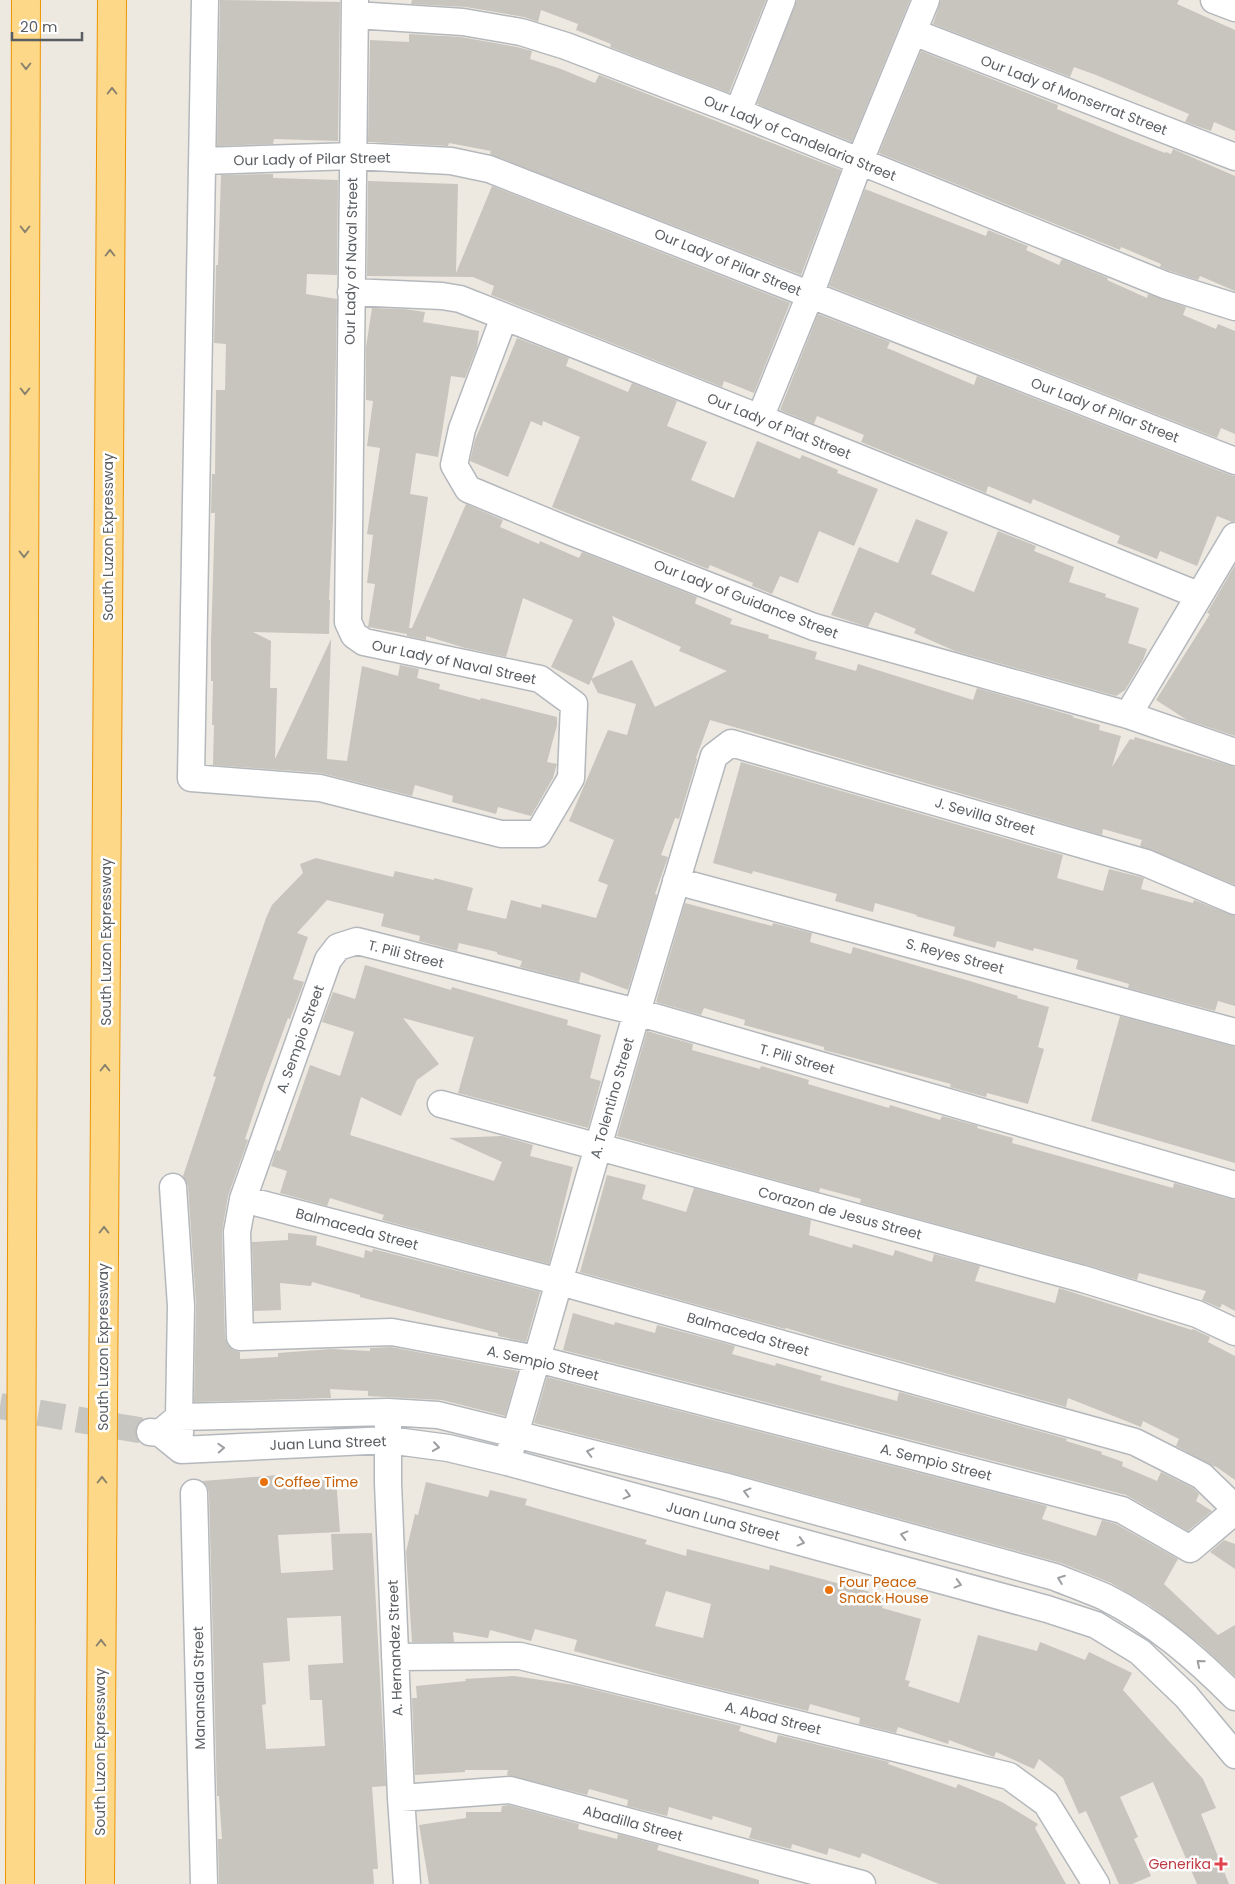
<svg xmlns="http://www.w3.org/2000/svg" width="1235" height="1884" font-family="Poppins,sans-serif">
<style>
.building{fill:#c8c4be;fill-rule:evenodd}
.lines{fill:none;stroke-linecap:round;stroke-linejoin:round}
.minor-tunnel{stroke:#c8c6c1;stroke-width:26;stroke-dasharray:26 13;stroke-linecap:butt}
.minor-casing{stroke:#b4b8bc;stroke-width:29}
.highway-casing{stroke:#ed9500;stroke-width:30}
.minor{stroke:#fff;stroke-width:26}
.highway{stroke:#fdd888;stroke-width:28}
.oneway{stroke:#8b836d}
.oneway2{stroke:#9c9ea1}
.food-dot{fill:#e8710a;stroke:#fff;stroke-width:2}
.health-dot{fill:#e0444e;stroke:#fff;stroke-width:2}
.labels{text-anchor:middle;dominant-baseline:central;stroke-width:5;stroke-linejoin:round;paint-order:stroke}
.street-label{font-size:14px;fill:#5a5e62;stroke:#fff}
.food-label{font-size:14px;fill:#c56008;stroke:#fff;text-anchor:start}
.health-label{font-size:14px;fill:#be3a42;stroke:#fff;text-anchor:end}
</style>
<rect width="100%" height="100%" fill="#ede9e1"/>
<!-- building -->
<path class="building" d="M 220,0 L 340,2 L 338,141 L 274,139 L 273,144 L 217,146 Z
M 412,0 L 766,0 L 729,93 L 610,47 L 611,44 L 576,30 L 578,24 L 541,10 L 538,22 L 524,17 L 466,7 L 411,4 Z
M 797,0 L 910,0 L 852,142 L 757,104 Z
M 941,0 L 1179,0 L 1177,4 L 1235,30 L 1235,131 L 1214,122 L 1211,131 L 1185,122 L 1189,114 L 1096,75 L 1074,67 L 1070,77 L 933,24 Z
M 409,34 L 461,37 L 517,47 L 532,51 L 530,59 L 561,69 L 595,83 L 599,75 L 841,170 L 801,275 L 490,154 L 491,151 L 449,143 L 448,146 L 368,142 L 370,40 L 409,42 Z
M 921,51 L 1058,105 L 1057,109 L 1122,136 L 1165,153 L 1166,152 L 1171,154 L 1173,149 L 1235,176 L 1235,291 L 1200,276 L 1198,280 L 1170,271 L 1160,267 L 1161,264 L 1121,247 L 1120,250 L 879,153 Z
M 273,174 L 273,178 L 338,180 L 337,275 L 307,274 L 306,294 L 337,299 L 333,519 L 329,600 L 330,600 L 329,634 L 253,632 L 271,641 L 270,688 L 277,688 L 275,759 L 331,639 L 327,759 L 347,761 L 362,666 L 398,676 L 400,665 L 419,669 L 417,678 L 440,684 L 439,689 L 480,700 L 481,698 L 557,717 L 557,725 L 547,762 L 557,764 L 556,767 L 553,778 L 531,816 L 498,807 L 496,814 L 452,802 L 453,796 L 415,785 L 412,796 L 321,773 L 213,765 L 214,725 L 212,725 L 213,681 L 211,681 L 211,640 L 215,513 L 211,513 L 212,474 L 215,474 L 216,390 L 225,390 L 226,344 L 214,343 L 216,265 L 218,265 L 221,175 Z
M 368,181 L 458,184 L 456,273 L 492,186 L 790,303 L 754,393 L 724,381 L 722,387 L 491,295 L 494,286 L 473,277 L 367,276 Z
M 865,189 L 986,236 L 988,230 L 1028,246 L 1026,250 L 1059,265 L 1062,259 L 1108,278 L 1107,280 L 1147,298 L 1148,294 L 1186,307 L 1183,315 L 1216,329 L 1218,324 L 1235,331 L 1235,434 L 1221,428 L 1217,438 L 829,286 Z
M 372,308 L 405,309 L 425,312 L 423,322 L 479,331 L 477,347 L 465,378 L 451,376 L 438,457 L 416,453 L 410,494 L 428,497 L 409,628 L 412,628 L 466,504 L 503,520 L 500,527 L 539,544 L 540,541 L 579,558 L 582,552 L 697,597 L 695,603 L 696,604 L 732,619 L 730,624 L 769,635 L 768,638 L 817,652 L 815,659 L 856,671 L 858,664 L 973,700 L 977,688 L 1074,716 L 1072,717 L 1100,725 L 1099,730 L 1121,736 L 1112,767 L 1130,739 L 1134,740 L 1135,737 L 1235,767 L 1235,885 L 1140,846 L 1142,840 L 1103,829 L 1102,835 L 710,720 L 696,758 L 697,759 L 679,819 L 675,818 L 661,855 L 668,857 L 655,894 L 657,895 L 628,990 L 581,972 L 579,982 L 520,967 L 522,961 L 497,954 L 497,952 L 459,943 L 457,951 L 419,941 L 420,936 L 381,926 L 384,914 L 327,900 L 297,933 L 308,937 L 293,979 L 304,982 L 290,1019 L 288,1018 L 264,1083 L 245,1139 L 248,1140 L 228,1196 L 222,1232 L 225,1337 L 227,1344 L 233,1350 L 240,1352 L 240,1359 L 278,1357 L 278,1353 L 331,1349 L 370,1351 L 370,1348 L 391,1347 L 518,1371 L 505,1416 L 442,1400 L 368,1396 L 368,1391 L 330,1389 L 331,1398 L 194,1402 L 196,1305 L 188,1186 L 183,1176 L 216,1077 L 213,1076 L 266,918 L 272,905 L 303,873 L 300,864 L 316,858 L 393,877 L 395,871 L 434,880 L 434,878 L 473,888 L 467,910 L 506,919 L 511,900 L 541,908 L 542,904 L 596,918 L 608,885 L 598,881 L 614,840 L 569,821 L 608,730 L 627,735 L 636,704 L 598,693 L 591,679 L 632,660 L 655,707 L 727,671 L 679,651 L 681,647 L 612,616 L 615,624 L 589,685 L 551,667 L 573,620 L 523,598 L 506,657 L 465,648 L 426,636 L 426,640 L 407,636 L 407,634 L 368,627 L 375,584 L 367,583 L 373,535 L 367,534 L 380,448 L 367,446 L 373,401 L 366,400 L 366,347 Z
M 818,314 L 890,342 L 887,348 L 974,385 L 977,376 L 1230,475 L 1235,476 L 1235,521 L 1232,522 L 1217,516 L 1197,566 L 1160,551 L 1157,559 L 1117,543 L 1120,536 L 1033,499 L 1031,504 L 988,486 L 986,493 L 861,442 L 864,435 L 817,416 L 814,424 L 780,410 Z
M 517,338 L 569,358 L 566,366 L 628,392 L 632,383 L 677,401 L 667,426 L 707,442 L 691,480 L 734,498 L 757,441 L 800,459 L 802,455 L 838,470 L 837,473 L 878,489 L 854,546 L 819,531 L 798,583 L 780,576 L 772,594 L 752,586 L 753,583 L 710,565 L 708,569 L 552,507 L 580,437 L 543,421 L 542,426 L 531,421 L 508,477 L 470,461 L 475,440 Z
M 916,519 L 948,532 L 931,574 L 974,592 L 998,531 L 1036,546 L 1034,551 L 1074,567 L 1069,582 L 1106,594 L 1105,597 L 1139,608 L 1128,643 L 1147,649 L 1143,660 L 1125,690 L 1116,696 L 955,651 L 914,633 L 916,629 L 875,612 L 868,627 L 831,615 L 859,547 L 898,563 Z
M 1235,565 L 1235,736 L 1187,720 L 1156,700 L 1210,614 L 1207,613 Z
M 741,762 L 1063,855 L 1057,878 L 1103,891 L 1109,869 L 1144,878 L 1141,889 L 1193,903 L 1194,900 L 1235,916 L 1235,1006 L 1218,1001 L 1215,1011 L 1128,988 L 1129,984 L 1119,981 L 1076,969 L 1078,960 L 1034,948 L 1033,951 L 997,941 L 995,948 L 953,936 L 955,927 L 916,916 L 917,915 L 875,903 L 873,912 L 835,901 L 837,894 L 753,871 L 752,874 L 713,863 Z
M 685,903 L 772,926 L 773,923 L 812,933 L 810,942 L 851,954 L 853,947 L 973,982 L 1018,996 L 1017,998 L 1049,1007 L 1038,1047 L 1044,1049 L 1028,1104 L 987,1093 L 986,1097 L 950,1087 L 951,1084 L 824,1050 L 824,1047 L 744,1025 L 745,1020 L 704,1008 L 701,1015 L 656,1002 Z
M 365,965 L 451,990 L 452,987 L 568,1020 L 567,1025 L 601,1035 L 590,1078 L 601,1081 L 588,1128 L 458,1093 L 474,1036 L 473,1037 L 403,1018 L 439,1064 L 417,1080 L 401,1116 L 361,1097 L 350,1135 L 494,1181 L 502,1162 L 449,1138 L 502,1136 L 533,1145 L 530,1156 L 573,1167 L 549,1264 L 382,1220 L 384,1215 L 330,1198 L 327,1206 L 280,1193 L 287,1171 L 271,1166 L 276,1150 L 280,1151 L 310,1065 L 340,1076 L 354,1032 L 322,1022 L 333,992 L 355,999 Z
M 1120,1016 L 1235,1047 L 1235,1163 L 1091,1121 Z
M 647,1031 L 693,1044 L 692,1050 L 760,1069 L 761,1066 L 809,1080 L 808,1084 L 889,1108 L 890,1105 L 940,1120 L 942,1116 L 978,1126 L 977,1128 L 1013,1138 L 1012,1143 L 1173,1188 L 1174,1183 L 1235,1200 L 1235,1311 L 1222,1304 L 1220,1308 L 1202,1300 L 1206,1291 L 1139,1273 L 1137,1280 L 1087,1265 L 860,1203 L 861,1199 L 820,1188 L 819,1192 L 617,1136 Z
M 607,1175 L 646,1185 L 642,1199 L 686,1212 L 694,1188 L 811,1220 L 809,1235 L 852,1248 L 853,1244 L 893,1256 L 895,1250 L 932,1262 L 934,1254 L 980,1266 L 975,1281 L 1055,1303 L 1059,1288 L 1192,1330 L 1193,1329 L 1210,1337 L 1208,1342 L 1235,1356 L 1235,1480 L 1215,1466 L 1215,1467 L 1176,1446 L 1179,1439 L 1143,1421 L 1141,1427 L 1068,1398 L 1066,1407 L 822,1339 L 786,1328 L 785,1329 L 580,1272 Z
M 288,1233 L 317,1236 L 316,1245 L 364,1258 L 365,1250 L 372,1252 L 373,1249 L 540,1292 L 526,1342 L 498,1336 L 498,1333 L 360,1297 L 360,1295 L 312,1282 L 311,1286 L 280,1283 L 281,1310 L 254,1311 L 252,1242 L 288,1240 Z
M 573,1313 L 614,1325 L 615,1322 L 655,1333 L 657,1325 L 735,1346 L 732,1354 L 775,1366 L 776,1363 L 822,1376 L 820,1380 L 856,1390 L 897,1401 L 899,1392 L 1067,1439 L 1066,1441 L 1102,1452 L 1101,1454 L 1123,1462 L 1122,1466 L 1157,1481 L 1161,1472 L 1193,1488 L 1199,1494 L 1196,1501 L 1212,1511 L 1188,1531 L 1126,1495 L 563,1350 Z
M 547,1377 L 1047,1506 L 1042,1519 L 1096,1536 L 1102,1520 L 1116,1524 L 1178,1559 L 1164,1584 L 1218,1635 L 1235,1625 L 1235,1676 L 1200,1644 L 1149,1605 L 1111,1583 L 1061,1563 L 728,1472 L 534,1423 Z
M 279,1475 L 279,1482 L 336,1478 L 340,1532 L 278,1535 L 281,1573 L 333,1570 L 331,1534 L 372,1533 L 386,1786 L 372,1787 L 378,1869 L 373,1869 L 374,1884 L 219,1884 L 218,1839 L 222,1839 L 219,1796 L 217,1796 L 209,1493 L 207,1486 L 202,1481 ZM 341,1616 L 343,1663 L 308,1665 L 310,1700 L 322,1700 L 325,1746 L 266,1749 L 262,1705 L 266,1704 L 263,1663 L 290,1661 L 287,1618 Z
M 426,1482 L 488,1497 L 490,1490 L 527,1499 L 525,1505 L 647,1540 L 645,1544 L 686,1556 L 687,1549 L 769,1570 L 770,1565 L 885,1596 L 882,1608 L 921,1619 L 905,1680 L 910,1681 L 908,1686 L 959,1703 L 978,1635 L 1037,1651 L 1040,1642 L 1085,1660 L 1089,1652 L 1132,1673 L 1123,1690 L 1203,1779 L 1216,1808 L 1201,1814 L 1229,1884 L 1197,1884 L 1153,1782 L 1120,1797 L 1138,1837 L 1134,1839 L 1151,1876 L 1132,1884 L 1119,1884 L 1086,1811 L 1079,1814 L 1063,1778 L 1039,1759 L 1034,1769 L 996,1752 L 994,1757 L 949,1740 L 948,1744 L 898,1727 L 896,1733 L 859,1724 L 860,1718 L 810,1704 L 808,1711 L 680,1680 L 574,1651 L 577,1640 L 535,1629 L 531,1641 L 490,1630 L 488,1638 L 453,1632 L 454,1642 L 412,1642 L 406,1552 L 415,1514 L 418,1515 ZM 666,1591 L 711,1604 L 703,1638 L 655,1626 Z
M 1224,1540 L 1235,1544 L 1235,1569 L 1210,1552 Z
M 514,1676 L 575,1685 L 741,1726 L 739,1731 L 776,1743 L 778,1735 L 889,1762 L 888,1764 L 956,1788 L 958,1784 L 1002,1802 L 1038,1824 L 1035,1828 L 1066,1884 L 939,1884 L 862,1853 L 860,1858 L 829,1848 L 827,1855 L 792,1844 L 791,1849 L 749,1838 L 752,1828 L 713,1816 L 712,1820 L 669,1807 L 667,1816 L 627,1806 L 628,1800 L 589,1789 L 587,1795 L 507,1775 L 508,1770 L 465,1770 L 465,1772 L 415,1775 L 412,1698 L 417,1698 L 416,1686 L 466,1681 L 465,1679 Z
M 509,1805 L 579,1824 L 578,1829 L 617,1839 L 618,1834 L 659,1845 L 657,1850 L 759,1880 L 759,1884 L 429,1884 L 419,1825 L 466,1818 L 466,1812 L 501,1812 L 502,1806 Z"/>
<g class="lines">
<!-- minor-tunnel -->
<path class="minor-tunnel" d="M 0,1406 L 150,1432"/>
<defs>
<path id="minor" d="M 205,0 L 191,778 L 320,788 L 501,834 L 538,834 L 571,778 L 574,704 L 540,679 L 364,642 L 354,635 L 348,622 L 355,0
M 1214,0 L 1235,8
M 355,15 L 463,22 L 521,32 L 566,46 L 738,112 L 1165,285 L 1235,307
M 913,32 L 1235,157
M 738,112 L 782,0
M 203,161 L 353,156 L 451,161 L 489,169 L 1235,461
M 351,292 L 442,296 L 460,299 L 760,418 L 1198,595
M 504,317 L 462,429 L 454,465 L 468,489 L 569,531 L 814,627 L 1128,715 L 1235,752
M 760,418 L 810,295 L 859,163 L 926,0
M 1128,715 L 1235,536
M 676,881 L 1235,1032
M 441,1104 L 1083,1279 L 1197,1314 L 1235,1332
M 1235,1185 L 637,1012 L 357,941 L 338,947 L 328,960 L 243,1199 L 237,1232 L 240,1337 L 392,1332 L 537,1359 L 1122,1510 L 1190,1549 L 1235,1511
M 173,1187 L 181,1306 L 179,1417 L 180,1433
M 243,1199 L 560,1282 L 1135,1442 L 1202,1476 L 1235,1508
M 388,1423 L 388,1483 L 401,1798 L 407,1884
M 150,1432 L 160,1433 L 181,1450 L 388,1440 L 448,1448 L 507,1462 L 1047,1609 L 1096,1625 L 1140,1652 L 1186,1696 L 1235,1755
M 160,1433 L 179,1417 L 388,1412 L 438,1415 L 724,1486 L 1055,1577 C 1072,1584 1089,1590 1105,1597 C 1155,1622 1197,1659 1235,1697
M 507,1462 L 637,1012 L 714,756 L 731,743 L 1146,863 L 1235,901
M 194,1493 L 204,1884
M 395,1657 L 520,1656 L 1009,1776 L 1046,1803 L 1096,1884
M 401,1798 L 510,1790 L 862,1884"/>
<path id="highway" d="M 20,1884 L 26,0
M 100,1884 L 112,0"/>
</defs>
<!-- minor casing -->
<use href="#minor" class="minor-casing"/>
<!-- highway casing -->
<use href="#highway" class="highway-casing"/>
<!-- minor -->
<use href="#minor" class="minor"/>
<!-- highway -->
<use href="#highway" class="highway"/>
</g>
<!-- one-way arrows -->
<defs><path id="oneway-chevron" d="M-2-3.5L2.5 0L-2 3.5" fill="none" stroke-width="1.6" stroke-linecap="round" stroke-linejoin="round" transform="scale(1.25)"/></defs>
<g class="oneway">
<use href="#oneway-chevron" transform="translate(26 66) rotate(90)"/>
<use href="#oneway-chevron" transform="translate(112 91) rotate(-90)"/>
<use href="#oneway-chevron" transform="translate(25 229) rotate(90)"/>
<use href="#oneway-chevron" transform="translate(110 253) rotate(-90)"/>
<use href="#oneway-chevron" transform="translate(25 391) rotate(90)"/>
<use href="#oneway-chevron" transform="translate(24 554) rotate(90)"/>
<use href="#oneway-chevron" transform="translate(105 1068) rotate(-90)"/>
<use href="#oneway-chevron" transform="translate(104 1230) rotate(-90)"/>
<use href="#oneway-chevron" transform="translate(102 1480) rotate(-90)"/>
<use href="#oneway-chevron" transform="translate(101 1643) rotate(-90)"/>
</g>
<g class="oneway2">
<use href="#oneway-chevron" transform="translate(436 1447) rotate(8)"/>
<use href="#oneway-chevron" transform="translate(221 1448) rotate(-3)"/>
<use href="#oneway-chevron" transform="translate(590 1452) rotate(-166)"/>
<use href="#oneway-chevron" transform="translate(747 1492) rotate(-165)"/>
<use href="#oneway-chevron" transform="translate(627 1495) rotate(15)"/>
<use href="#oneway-chevron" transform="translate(904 1535) rotate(-165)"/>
<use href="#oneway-chevron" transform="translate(801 1542) rotate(15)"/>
<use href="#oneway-chevron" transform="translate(1061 1579) rotate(-159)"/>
<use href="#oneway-chevron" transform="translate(958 1584) rotate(15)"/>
<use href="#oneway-chevron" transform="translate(1200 1663) rotate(-140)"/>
</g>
<!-- markers -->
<g class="food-dot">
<circle cx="264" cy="1482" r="5"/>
<circle cx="829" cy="1590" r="5"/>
</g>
<path class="health-dot" d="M1218.5 1856.5h5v5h5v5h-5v5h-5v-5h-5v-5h5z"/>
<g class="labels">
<!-- street labels -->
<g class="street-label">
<text transform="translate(1074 95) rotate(21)">Our Lady of Monserrat Street</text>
<text transform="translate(800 138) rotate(22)">Our Lady of Candelaria Street</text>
<text transform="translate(312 159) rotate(-1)">Our Lady of Pilar Street</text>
<text transform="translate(351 261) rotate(-89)">Our Lady of Naval Street</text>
<text transform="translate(728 262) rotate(22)">Our Lady of Pilar Street</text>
<text transform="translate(1105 410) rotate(21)">Our Lady of Pilar Street</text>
<text transform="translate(779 426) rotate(22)">Our Lady of Piat Street</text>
<text transform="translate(108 537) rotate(-90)">South Luzon Expressway</text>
<text transform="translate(746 599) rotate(21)">Our Lady of Guidance Street</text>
<text transform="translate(454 662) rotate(12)">Our Lady of Naval Street</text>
<text transform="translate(985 816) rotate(16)">J. Sevilla Street</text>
<text transform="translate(106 942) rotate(-90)">South Luzon Expressway</text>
<text transform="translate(406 954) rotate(14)">T. Pili Street</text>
<text transform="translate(955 956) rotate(15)">S. Reyes Street</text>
<text transform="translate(300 1039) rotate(-70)">A. Sempio Street</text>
<text transform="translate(797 1059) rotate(16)">T. Pili Street</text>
<text transform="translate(612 1098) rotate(-74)">A. Tolentino Street</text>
<text transform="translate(840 1213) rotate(15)">Corazon de Jesus Street</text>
<text transform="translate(357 1229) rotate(15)">Balmaceda Street</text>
<text transform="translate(748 1334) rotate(16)">Balmaceda Street</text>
<text transform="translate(103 1347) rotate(-90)">South Luzon Expressway</text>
<text transform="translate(543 1363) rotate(13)">A. Sempio Street</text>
<text transform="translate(328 1443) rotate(-2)">Juan Luna Street</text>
<text transform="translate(936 1462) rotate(14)">A. Sempio Street</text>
<text transform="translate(723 1521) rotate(15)">Juan Luna Street</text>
<text transform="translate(395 1648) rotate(-92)">A. Hernandez Street</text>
<text transform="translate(199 1688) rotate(-91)">Manansala Street</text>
<text transform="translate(773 1718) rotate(14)">A. Abad Street</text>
<text transform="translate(100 1752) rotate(-90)">South Luzon Expressway</text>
<text transform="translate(633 1823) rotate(15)">Abadilla Street</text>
</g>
<!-- food labels -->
<g class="food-label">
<text x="274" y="1482">Coffee Time</text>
<text x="839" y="1582">Four Peace<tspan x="839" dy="16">Snack House</tspan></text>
</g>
<!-- health labels -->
<g class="health-label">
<text x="1211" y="1864">Generika</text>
</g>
</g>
<!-- scale -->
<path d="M12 32v8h70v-8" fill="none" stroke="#5a5e62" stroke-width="2.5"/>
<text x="20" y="32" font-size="15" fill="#5a5e62" stroke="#ffffff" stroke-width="4" paint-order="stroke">20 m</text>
</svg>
